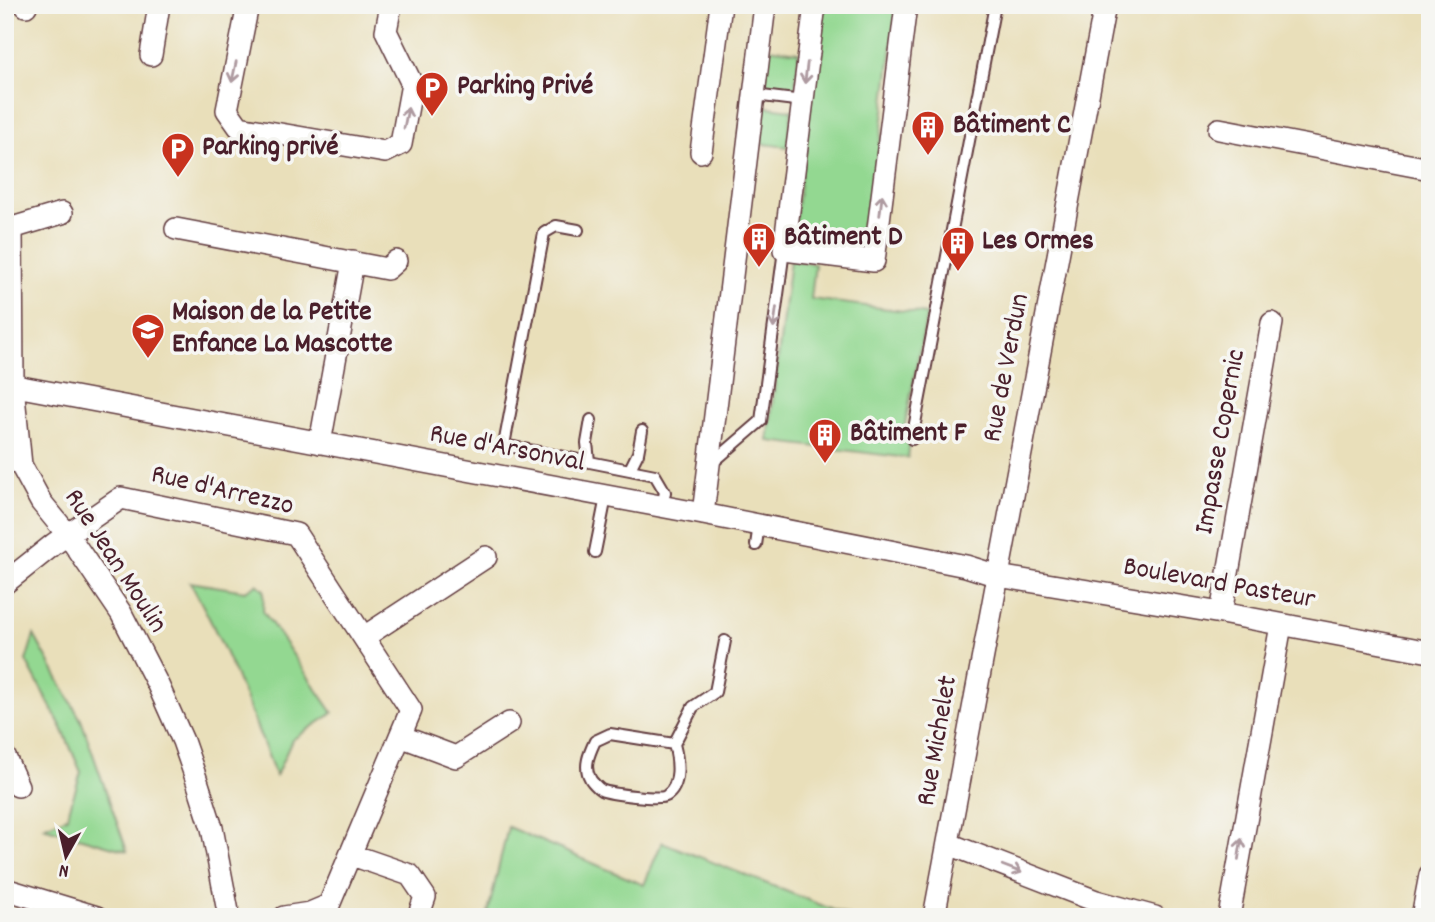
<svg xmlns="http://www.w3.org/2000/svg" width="1435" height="922" font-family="Dekko,sans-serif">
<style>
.green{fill:#93d891;stroke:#6e7c5e;stroke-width:2}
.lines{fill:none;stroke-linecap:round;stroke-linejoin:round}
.service-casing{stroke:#623c40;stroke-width:14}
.minor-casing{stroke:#623c40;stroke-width:24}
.service{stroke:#fff;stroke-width:10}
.minor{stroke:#fff;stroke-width:21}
.oneway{stroke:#ae9aa0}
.labels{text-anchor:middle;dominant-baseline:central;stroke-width:7;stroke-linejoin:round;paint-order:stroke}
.poi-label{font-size:28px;font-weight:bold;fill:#4a1f2b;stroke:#f6f6f2;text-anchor:start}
.street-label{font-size:28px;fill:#4a1f2b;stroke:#f6f6f2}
</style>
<rect width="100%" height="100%" fill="#f6f6f2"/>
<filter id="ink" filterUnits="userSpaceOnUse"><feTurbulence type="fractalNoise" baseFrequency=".0143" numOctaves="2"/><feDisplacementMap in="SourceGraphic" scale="14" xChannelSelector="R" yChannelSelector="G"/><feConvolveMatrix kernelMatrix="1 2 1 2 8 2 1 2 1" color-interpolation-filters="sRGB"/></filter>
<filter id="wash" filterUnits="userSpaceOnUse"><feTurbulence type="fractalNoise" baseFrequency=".00686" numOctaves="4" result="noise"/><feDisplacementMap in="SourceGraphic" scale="28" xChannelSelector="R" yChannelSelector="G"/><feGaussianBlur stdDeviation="1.57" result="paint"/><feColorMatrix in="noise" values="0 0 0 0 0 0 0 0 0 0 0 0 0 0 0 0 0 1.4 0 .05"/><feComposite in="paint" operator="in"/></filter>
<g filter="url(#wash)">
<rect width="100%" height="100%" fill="#e9dfba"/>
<!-- green -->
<path class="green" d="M 822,5 L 897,5 L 867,248 L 793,239 Z
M 768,48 L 799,52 L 795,89 L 764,85 Z
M 760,106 L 792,110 L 787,147 L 756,143 Z
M 790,260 L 815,264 L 811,299 L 927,314 L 902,439 L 910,440 L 908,458 L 768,441 Z
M 190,582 L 245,591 L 257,584 L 264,590 L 263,611 L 333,713 L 292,740 L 276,776 C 250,709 225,644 190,582 Z
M 34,635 L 81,720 L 127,851 L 43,827 L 67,817 L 81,772 L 62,728 L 26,661 Z
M 508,827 L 644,885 L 662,842 L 851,917 L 487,917 Z"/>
</g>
<g filter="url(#ink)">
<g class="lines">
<defs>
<path id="service" d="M 754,95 L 803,101
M 578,230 L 556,226 L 544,233 L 504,445 L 655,475 L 665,492 L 662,507
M 912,439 L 995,5
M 589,461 L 587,443 L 591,420
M 710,465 L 761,421 L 784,250
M 630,469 L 638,453 L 642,431
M 756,545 L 759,525
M 595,552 L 606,497
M 674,744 C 678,759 682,786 666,796 C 659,800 610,794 601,790 C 598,788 591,781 590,778 C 583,766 590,752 595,741 L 610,734 L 674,744 L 693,707 L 715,692 L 725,641"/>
<path id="minor" d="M 248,5 L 227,110 L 239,127 L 385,152 L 401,144 L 412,84 L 386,31 L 391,5
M 815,5 L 784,250 L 874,261 L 906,5
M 26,6 L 26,5
M 151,55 L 159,5
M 1219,129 L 1430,169
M 701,152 L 721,5
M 5,224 L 12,228 L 13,386 L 21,465 L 41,502 L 68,535 L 121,613 L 158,685 L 183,741 L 198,784 L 212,828 L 229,917
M 12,228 L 62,213
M 176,229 L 387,269 L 396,261
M 5,384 L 703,514 L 966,566 L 998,576 L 1221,613 L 1430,652
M 320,443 L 353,262
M 703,514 L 765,5
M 5,583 L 54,544 L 121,498 L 296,534 L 411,710 L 329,905 L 310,913 L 284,917
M 1221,613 L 1272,323
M 364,637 L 486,557
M 400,736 L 456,757 L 509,723
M 5,757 L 18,786
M 949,844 L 1096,901 L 1155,917
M 352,855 L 410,875 L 425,897 L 418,917
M 5,889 L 97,917
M 934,917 L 1105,5
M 1229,917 L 1281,625
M 1422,917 L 1430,875"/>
</defs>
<!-- service casing -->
<use href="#service" class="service-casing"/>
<!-- minor casing -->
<use href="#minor" class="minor-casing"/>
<!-- service -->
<use href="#service" class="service"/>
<!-- minor -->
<use href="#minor" class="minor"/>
</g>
<!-- one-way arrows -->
<defs><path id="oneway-shaft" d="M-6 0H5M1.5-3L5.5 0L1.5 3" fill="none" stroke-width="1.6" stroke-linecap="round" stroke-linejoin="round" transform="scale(1.75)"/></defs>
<g class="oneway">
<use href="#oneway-shaft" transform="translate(234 72) rotate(102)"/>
<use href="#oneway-shaft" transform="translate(806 73) rotate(97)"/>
<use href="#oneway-shaft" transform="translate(406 118) rotate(-79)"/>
<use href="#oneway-shaft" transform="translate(881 205) rotate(-83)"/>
<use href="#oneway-shaft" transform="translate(775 318) rotate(98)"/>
<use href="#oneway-shaft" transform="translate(1240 849) rotate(-81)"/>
<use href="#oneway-shaft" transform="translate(1012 869) rotate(21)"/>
</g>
</g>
<!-- icons -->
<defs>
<symbol id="parking-pin" viewBox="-11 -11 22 30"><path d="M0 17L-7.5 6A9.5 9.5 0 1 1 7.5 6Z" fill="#c8321e" stroke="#f6f6f2"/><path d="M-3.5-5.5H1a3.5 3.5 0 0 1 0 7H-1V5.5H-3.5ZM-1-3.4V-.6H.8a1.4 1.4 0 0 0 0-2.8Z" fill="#fff"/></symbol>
<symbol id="building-pin" viewBox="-11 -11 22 30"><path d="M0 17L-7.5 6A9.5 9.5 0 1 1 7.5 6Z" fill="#c8321e" stroke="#f6f6f2"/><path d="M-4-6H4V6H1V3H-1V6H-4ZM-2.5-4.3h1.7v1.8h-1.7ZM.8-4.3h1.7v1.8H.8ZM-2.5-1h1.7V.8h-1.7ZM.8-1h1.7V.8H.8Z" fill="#fff"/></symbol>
<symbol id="school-pin" viewBox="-11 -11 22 30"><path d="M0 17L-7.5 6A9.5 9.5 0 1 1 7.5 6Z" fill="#c8321e" stroke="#f6f6f2"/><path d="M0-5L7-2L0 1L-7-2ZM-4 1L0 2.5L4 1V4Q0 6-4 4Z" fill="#fff"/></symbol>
</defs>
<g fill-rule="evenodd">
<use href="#parking-pin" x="413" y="69" width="38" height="52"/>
<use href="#building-pin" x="909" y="108" width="38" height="52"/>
<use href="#parking-pin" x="159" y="130" width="38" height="52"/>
<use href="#building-pin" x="740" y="220" width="38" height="52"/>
<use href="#building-pin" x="939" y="224" width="38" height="52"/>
<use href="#school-pin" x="129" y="311" width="38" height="52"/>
<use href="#building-pin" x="806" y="416" width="38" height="52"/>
</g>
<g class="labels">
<!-- poi labels -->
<g class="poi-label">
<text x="457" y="88">Parking Privé</text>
<text x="953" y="127">Bâtiment C</text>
<text x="202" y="149">Parking privé</text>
<text x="784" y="239">Bâtiment D</text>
<text x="982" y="243">Les Ormes</text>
<text x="172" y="314">Maison de la Petite<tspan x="172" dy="32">Enfance La Mascotte</tspan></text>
<text x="850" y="435">Bâtiment F</text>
</g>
<!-- street labels -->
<g class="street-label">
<text transform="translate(1008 368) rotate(-79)">Rue de Verdun</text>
<text transform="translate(1222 442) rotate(-80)">Impasse Copernic</text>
<text transform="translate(507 450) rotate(11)">Rue d'Arsonval</text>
<text transform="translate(222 492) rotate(13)">Rue d'Arrezzo</text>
<text transform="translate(114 562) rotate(57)">Rue Jean Moulin</text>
<text transform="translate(1219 585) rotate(10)">Boulevard Pasteur</text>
<text transform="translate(939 741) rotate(-80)">Rue Michelet</text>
</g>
</g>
<!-- margin -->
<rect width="1435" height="922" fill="none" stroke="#f6f6f2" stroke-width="28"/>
<!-- north arrow -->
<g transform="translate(66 856) rotate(188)" stroke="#f6f6f2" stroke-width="5" paint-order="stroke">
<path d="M0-5L12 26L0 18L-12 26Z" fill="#4a1f2b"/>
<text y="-10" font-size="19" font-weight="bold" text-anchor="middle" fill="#4a1f2b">N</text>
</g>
</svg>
